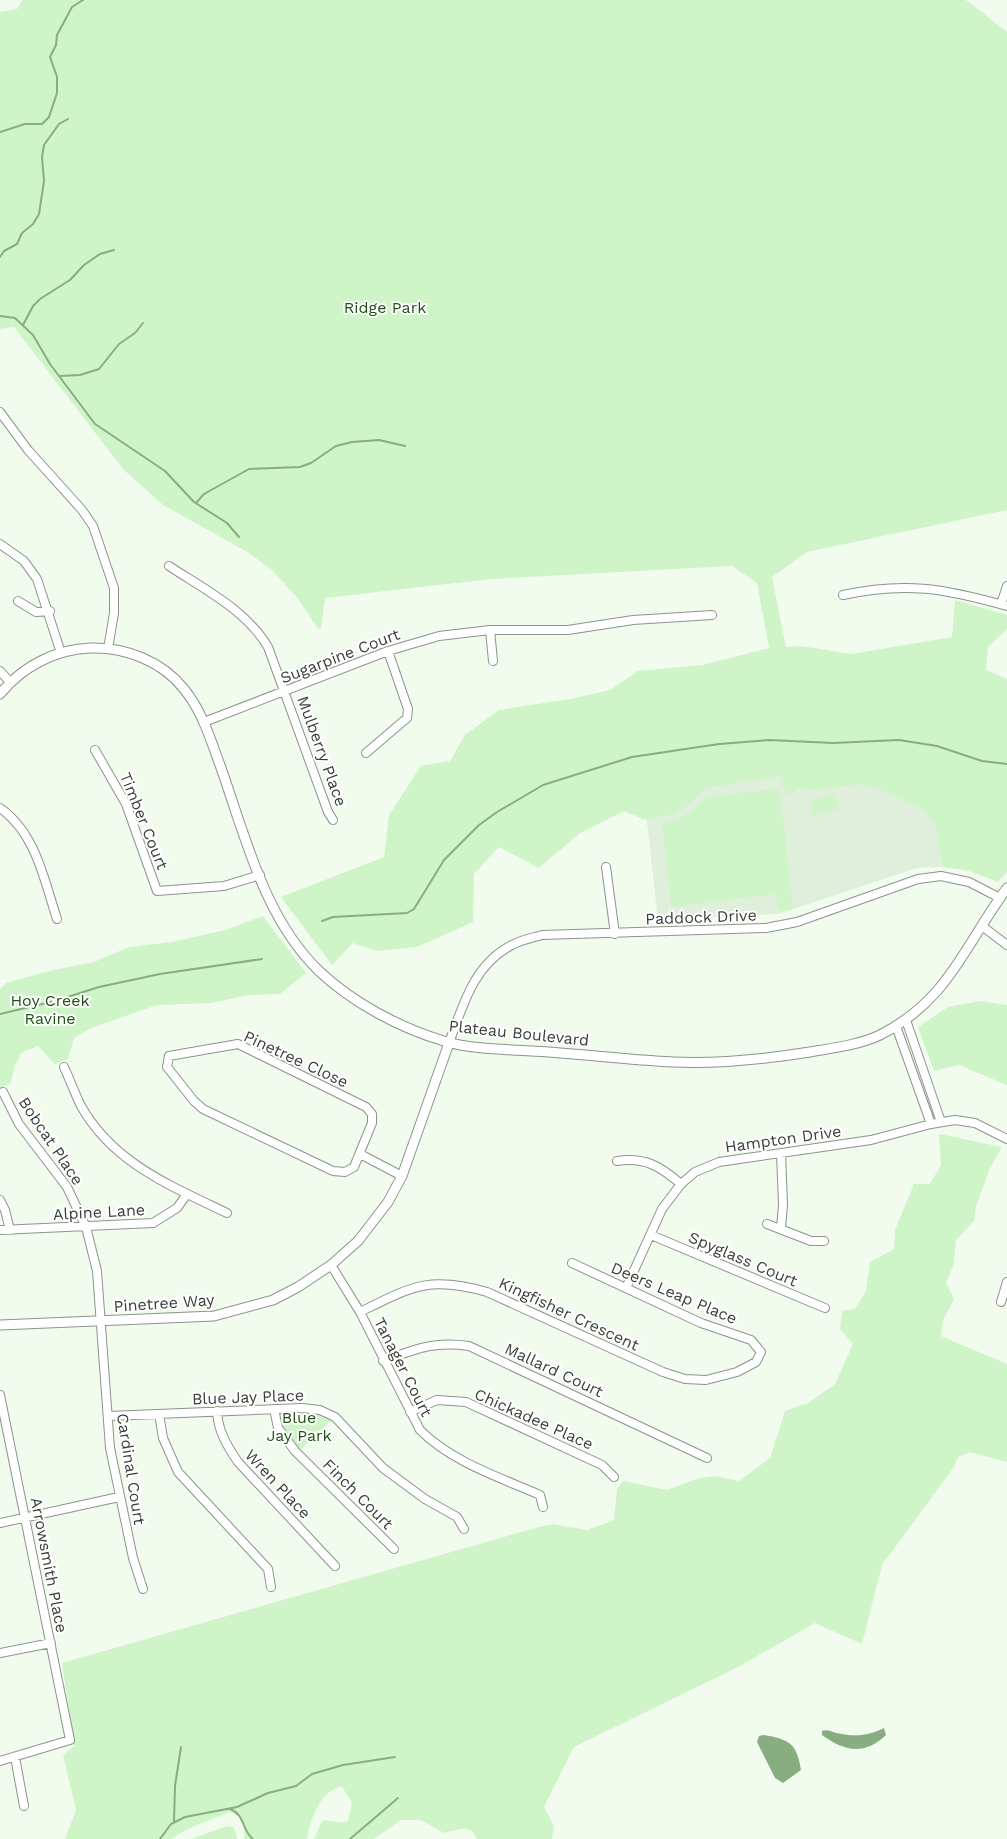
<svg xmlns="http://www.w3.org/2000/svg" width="1007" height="1839" font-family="'Work Sans',sans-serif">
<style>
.built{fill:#dfefdc}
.green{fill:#cff4c8}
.water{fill:#88ad81}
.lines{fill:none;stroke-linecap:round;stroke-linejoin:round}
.stream{stroke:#88ad81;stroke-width:2}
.minor-casing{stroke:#8b9589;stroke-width:10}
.tertiary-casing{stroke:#8b9589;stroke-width:11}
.minor{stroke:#fff;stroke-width:8}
.tertiary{stroke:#fff;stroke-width:9}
.labels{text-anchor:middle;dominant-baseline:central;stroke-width:4;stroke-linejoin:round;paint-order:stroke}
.park-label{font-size:16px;fill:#205216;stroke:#fff}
.street-label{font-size:16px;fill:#3a3e39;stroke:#fff}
</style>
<rect width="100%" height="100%" fill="#f1fcee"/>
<!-- built -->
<path class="built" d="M 777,755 L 934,802 L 955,866 L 917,868 L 778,914 L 658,920 L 644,796 L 691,786 Z"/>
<!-- green -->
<path class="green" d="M 22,0 L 966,0 L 1007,32 L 1007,510 L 807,552 L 772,577 L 786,647 L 801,646 L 851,654 L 952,637 L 955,600 L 1007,615 L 1007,629 L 988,647 L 986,670 L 1007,679 L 1007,872 L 998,882 L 969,871 L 943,867 L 935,825 L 926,812 L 882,790 L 862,784 L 810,790 L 798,788 L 789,796 L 780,781 L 781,776 L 705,788 L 690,804 L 670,815 L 645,820 L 624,811 L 580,833 L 539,868 L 499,847 L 474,874 L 473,922 L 417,947 L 377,951 L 353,943 L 332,965 L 281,897 L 384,857 L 389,815 L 421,766 L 450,761 L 465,735 L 499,710 L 570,699 L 610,690 L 638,671 L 703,665 L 769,648 L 757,583 L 732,566 L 491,579 L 325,598 L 321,628 L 318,629 L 299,600 L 273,571 L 249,553 L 163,505 L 123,469 L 14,327 L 0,329 L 0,12 L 17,9 Z
M 776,789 L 780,792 L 793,909 L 778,910 L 776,894 L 671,907 L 662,823 C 681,820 692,813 705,797 Z
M 834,793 L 839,808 L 813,817 L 808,803 Z
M 263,916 L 306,973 L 280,994 L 250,995 L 211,1003 L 157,1005 L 91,1028 L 74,1038 L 68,1059 L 55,1064 L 38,1046 L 21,1053 L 14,1068 L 11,1083 L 0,1088 L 0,989 L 6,983 L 49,971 L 94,962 L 129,947 L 172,942 L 225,930 Z
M 980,1001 L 1007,1005 L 1007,1085 L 959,1065 L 934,1071 L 918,1027 L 948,1007 Z
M 939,1134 L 1002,1147 L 990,1168 L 976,1206 L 974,1221 L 956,1240 L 954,1263 L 946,1283 L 954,1299 L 943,1321 L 941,1336 L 1007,1364 L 1007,1462 L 970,1452 L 958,1457 L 954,1467 L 882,1565 L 862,1644 L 815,1623 L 740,1666 L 574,1747 L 544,1807 L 554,1826 L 552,1839 L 477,1839 L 472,1831 L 464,1828 L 444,1833 L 421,1820 L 401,1820 L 374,1839 L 314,1839 L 322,1821 C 332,1819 339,1825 348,1821 L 352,1802 L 342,1787 C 321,1788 310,1821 307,1839 L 244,1839 C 246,1827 242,1816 230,1812 L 187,1829 L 171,1839 L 65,1839 L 76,1810 L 63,1755 L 74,1746 L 62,1663 L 539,1527 L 553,1524 L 587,1530 L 614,1520 L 617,1489 L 623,1481 L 667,1490 L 699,1478 L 716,1476 L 739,1481 L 770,1458 L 785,1411 L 808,1403 L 835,1384 L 853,1344 L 840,1329 L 842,1311 L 855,1309 L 866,1291 L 870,1262 L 894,1249 L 895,1230 L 914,1184 L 930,1184 L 941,1165 Z
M 302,1408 L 335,1417 L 297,1453 L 278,1428 L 274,1409 Z
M 227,1826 L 233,1827 L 236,1832 L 237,1839 L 191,1839 Z"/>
<!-- water -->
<path class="water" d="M 884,1728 L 886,1735 C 864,1756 844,1751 822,1735 L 822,1731 C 828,1729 831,1732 837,1733 C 855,1737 868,1736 884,1728 Z
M 763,1735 C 790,1739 797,1744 801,1770 L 783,1783 L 775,1778 L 757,1742 L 759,1736 Z"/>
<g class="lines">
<!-- stream -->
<path class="stream" d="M 0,132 L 25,124 L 42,124 L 49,117 L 57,93 L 57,77 L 50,57 L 56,45 L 57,35 L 72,7 L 83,0
M 0,257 L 4,251 L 17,244 L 22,233 L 33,224 L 39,214 L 44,181 L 42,157 L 44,145 L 59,124 L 68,119
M 0,316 L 15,318 L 33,335 L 50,364 L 95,424 L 165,471 L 194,502 L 227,523 L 239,537
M 23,325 L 33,306 L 40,299 L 70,280 L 84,265 L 100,254 L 114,250
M 60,376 L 80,375 L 99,369 L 119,344 L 135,333 L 143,323
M 196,503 L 204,494 L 249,469 L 300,467 L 311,463 L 336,446 L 352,442 L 379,440 L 405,446
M 322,921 L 333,917 L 407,913 L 414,909 L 444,860 L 479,825 L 497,812 L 543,785 L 632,757 L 719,744 L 769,740 L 833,743 L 899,740 L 937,746 L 982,761 L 1007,764
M 0,1014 L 55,1001 L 99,987 L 160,974 L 262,959
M 230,1809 C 245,1814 242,1831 253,1839
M 174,1821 L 175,1786 L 181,1747
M 160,1839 L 171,1824 L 185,1817 L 237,1807 L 268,1793 L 296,1786 L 312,1774 L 343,1765 L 395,1757
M 350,1839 L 398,1798"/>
<defs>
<path id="minor" d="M 0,412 L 28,450 L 82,510 L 93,526 L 114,588 L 114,613 L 108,649
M 0,544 L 24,561 L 37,579 L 61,653
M 169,566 C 204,589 246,610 268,647 L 328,812 L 333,820
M 843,595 C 906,581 946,589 1007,606
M 18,601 L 36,612 L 50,611
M 1001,604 L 1007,586
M 490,630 L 493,661
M 0,671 L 10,682
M 204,722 L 388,651 L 439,636 L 490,630 L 568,630 L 633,620 L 712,615
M 95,750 L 126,804 L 157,891 L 224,886 L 260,875
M 366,753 L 407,718 L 408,709 L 388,651
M 0,808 C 36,833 44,880 57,919
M 606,867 L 615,934
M 982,926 L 1007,945
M 906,1020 L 941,1122
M 896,1026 L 931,1124
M 449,1043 C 463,1005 474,964 512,945 C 521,940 532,938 542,935 L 766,928 L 797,922 L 918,879 L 941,876 L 969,882 L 1000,898
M 238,1044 L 366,1107 L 372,1114 L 372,1123 L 354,1167 L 345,1172 L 333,1171 L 203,1109 L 194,1101 L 167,1067 L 169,1056 Z
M 64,1067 C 70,1080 75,1094 81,1106 C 113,1163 171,1186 227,1213
M 3,1092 L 19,1124 L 67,1187 L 86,1227 L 97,1271 L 110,1448 L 133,1558 L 143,1589
M 360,1154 L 402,1176
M 617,1161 C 645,1157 660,1166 681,1184
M 0,1200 L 5,1210 L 10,1230
M 767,1224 L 811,1241 L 824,1241
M 781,1228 L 783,1205 L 781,1153
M 0,1230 L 153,1223 L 177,1208 L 187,1194
M 651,1235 L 825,1308
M 331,1265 L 360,1312 L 420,1430 C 452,1462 499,1477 540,1495 L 543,1507
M 626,1288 L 662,1209 L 681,1184 L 695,1172 L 719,1162 L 871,1140 L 931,1124 L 955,1120 L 975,1123 L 1007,1139
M 1001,1302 L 1007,1282
M 360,1312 C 411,1287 429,1275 487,1292 L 663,1372 L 685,1379 L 706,1380 L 737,1372 L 756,1362 L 761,1352 L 751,1340 L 701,1323 L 572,1263
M 383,1361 C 416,1349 433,1341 469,1346 L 707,1458
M 0,1395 L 70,1740 L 0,1761
M 274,1409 L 278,1428 L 295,1451 L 394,1549
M 217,1411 C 218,1431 227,1446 238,1462 L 335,1566
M 410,1412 L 437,1400 L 466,1402 L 602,1465 L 614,1477
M 159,1414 L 163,1438 L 178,1472 L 268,1569 L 271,1587
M 108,1416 L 302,1408 L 320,1410 L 335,1417 L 383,1468 L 425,1499 L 457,1517 L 464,1529
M 0,1523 L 119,1497
M 0,1653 L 51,1643
M 15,1757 L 24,1806"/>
<path id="tertiary" d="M 0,694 C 22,667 55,649 91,648 C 125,647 162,661 184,689 C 202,711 210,738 220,765 C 245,835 264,918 319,971 C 353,1003 400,1028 444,1041 C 477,1051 514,1049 548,1052 C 590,1055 631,1060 673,1062 C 718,1064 766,1059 810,1052 C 833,1048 859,1045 880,1035 C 949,1000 964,946 1007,888
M 0,1325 L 214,1316 L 273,1300 L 298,1287 L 331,1265 L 358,1241 L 388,1202 L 402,1176 L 449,1043"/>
</defs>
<!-- minor casing -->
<use href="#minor" class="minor-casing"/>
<!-- tertiary casing -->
<use href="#tertiary" class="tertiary-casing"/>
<!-- minor -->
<use href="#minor" class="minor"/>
<!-- tertiary -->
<use href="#tertiary" class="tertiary"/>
</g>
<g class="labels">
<!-- park labels -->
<g class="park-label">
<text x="385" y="307">Ridge Park</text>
<text x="50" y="1000">Hoy Creek<tspan x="50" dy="18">Ravine</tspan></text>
<text x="299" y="1417">Blue<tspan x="299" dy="18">Jay Park</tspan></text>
</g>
<!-- street labels -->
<g class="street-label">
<text transform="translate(340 656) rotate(-21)">Sugarpine Court</text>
<text transform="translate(322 751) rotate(70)">Mulberry Place</text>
<text transform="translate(144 821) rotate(68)">Timber Court</text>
<text transform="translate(701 917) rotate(-2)">Paddock Drive</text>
<text transform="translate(519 1033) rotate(6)">Plateau Boulevard</text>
<text transform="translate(296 1059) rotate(25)">Pinetree Close</text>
<text transform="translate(783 1139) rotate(-8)">Hampton Drive</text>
<text transform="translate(51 1141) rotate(56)">Bobcat Place</text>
<text transform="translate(99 1212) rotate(-3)">Alpine Lane</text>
<text transform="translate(743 1259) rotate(23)">Spyglass Court</text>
<text transform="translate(674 1293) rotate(23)">Deers Leap Place</text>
<text transform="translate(164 1303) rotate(-4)">Pinetree Way</text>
<text transform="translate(569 1314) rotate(25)">Kingfisher Crescent</text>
<text transform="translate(403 1367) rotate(63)">Tanager Court</text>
<text transform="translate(554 1370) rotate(25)">Mallard Court</text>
<text transform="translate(248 1397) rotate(-2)">Blue Jay Place</text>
<text transform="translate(534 1419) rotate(24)">Chickadee Place</text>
<text transform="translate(131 1469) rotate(81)">Cardinal Court</text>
<text transform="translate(278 1484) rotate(47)">Wren Place</text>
<text transform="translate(358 1494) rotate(45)">Finch Court</text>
<text transform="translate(49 1565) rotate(79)">Arrowsmith Place</text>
</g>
</g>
</svg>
